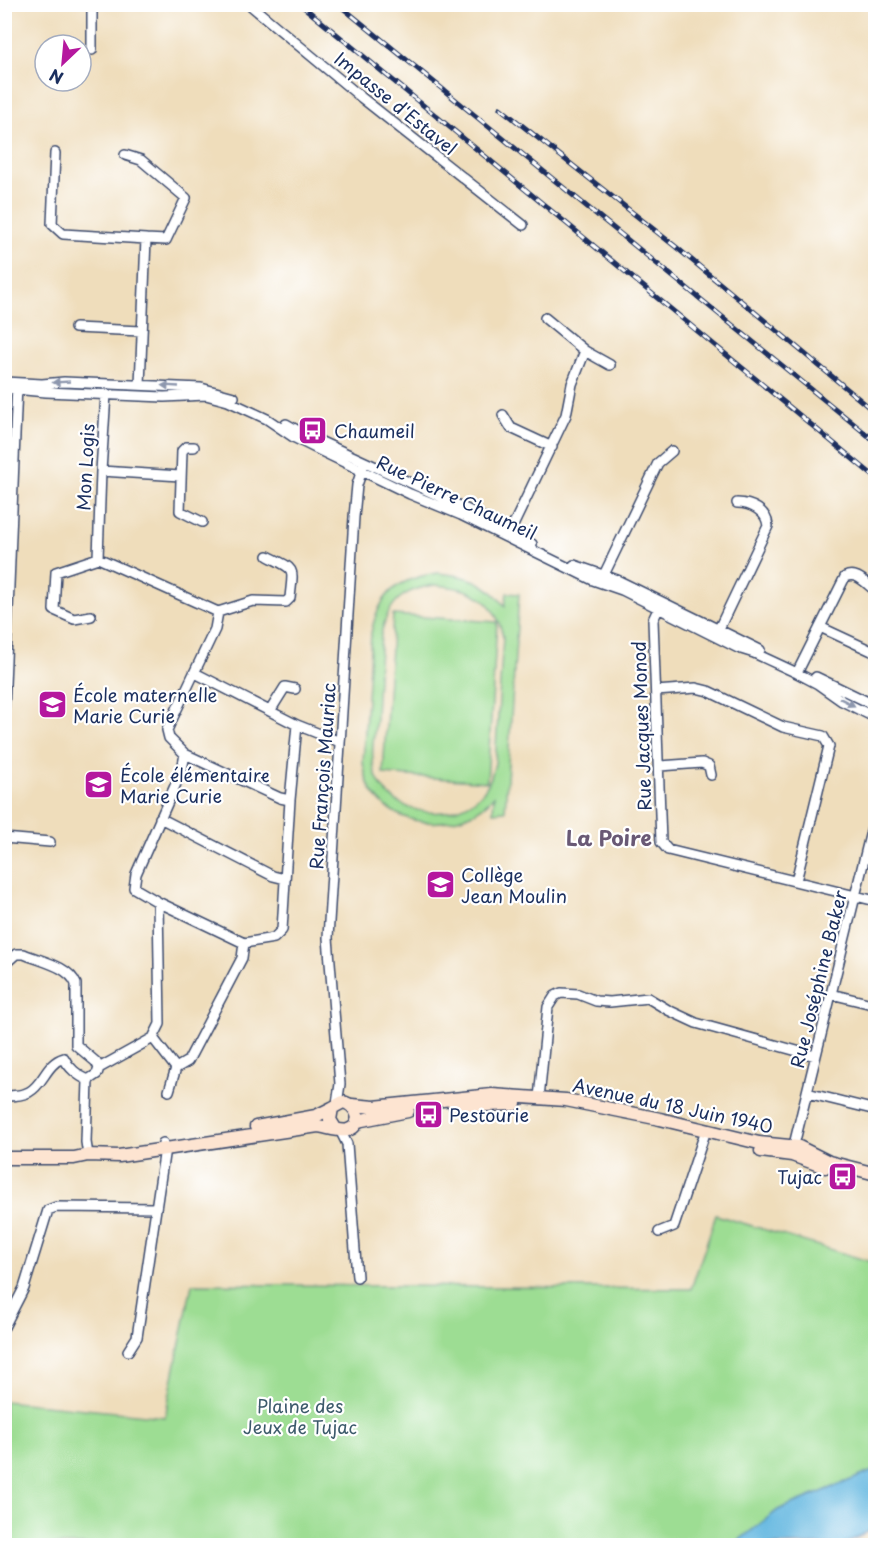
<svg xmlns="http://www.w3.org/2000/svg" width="880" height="1550" font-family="'Playpen Sans',sans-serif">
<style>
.green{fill:#9ddd93;stroke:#5c8678;stroke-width:1.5;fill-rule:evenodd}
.water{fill:#64b7e0;stroke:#40739f;stroke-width:1.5}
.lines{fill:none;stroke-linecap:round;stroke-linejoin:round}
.street-casing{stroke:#3b496c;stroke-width:12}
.secondary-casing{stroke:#3b496c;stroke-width:15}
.street{stroke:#fff;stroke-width:9}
.secondary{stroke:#fde4d1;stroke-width:12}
.rail-casing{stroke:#1b2f5e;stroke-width:5}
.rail{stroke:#fff;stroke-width:3;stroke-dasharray:9;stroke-linecap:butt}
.oneway{fill:#8d97ae}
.labels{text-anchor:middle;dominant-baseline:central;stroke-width:4.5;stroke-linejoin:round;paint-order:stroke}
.street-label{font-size:18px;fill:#1b2f5e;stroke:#fff}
.poi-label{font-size:18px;fill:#1b2f5e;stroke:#fff;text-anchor:start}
.park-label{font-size:18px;fill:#3c5a6b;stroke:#fff}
.quarter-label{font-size:21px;font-weight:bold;fill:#695975;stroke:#fff}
</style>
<rect width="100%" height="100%" fill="#fff"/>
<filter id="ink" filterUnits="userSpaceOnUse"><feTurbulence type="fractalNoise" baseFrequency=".0167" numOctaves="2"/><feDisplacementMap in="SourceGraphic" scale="12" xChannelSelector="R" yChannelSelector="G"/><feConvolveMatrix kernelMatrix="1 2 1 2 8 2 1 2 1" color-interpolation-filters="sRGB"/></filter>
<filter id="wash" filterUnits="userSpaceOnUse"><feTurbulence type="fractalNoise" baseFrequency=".008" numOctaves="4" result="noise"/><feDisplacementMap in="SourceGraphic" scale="24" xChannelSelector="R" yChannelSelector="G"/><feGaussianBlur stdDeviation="1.35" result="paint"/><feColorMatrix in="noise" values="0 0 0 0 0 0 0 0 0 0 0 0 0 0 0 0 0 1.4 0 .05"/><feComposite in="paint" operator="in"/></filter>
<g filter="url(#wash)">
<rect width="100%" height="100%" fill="#efddbb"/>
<!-- green -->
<path class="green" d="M 438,573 C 469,576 486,581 505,606 L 507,593 L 519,594 L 505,811 L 493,812 L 494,796 C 465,831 401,832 374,794 C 367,785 365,773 363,763 L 371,633 C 380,592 397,579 438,573 ZM 435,585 C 472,588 495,597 503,637 L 495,763 C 492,775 489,787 479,796 C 451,824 393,815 377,778 C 369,759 374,737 376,718 C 377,690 379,663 381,635 C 388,602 402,590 435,585 Z
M 393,615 L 497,622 L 487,782 L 383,774 Z
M 716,1215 L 875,1263 L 875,1470 L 778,1510 L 733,1545 L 5,1545 L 4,1401 L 165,1417 L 192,1284 L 691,1289 Z"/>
<!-- water -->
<path class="water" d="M 875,1470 L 875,1528 L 843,1545 L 733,1545 L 778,1510 Z"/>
</g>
<g filter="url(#ink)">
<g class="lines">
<defs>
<path id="street" d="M 92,4 L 92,50
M 249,4 L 362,98 L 523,225
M 55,153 L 52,224 L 63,234 L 146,239 L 140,385
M 125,155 L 141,160 L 186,198 L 166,240 L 146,239
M 75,328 L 141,331
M 585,351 L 610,365
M 4,382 L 42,384 L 64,382 L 201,388 L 234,397
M 4,388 L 46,392 L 164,397 L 206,395 L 228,401 L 267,419 L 295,438 L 319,450 L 410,494 L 461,515 L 593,580 L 622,590 L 738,648 L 754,653 L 797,673 L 818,684 L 842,701 L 876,718
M 503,415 L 511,428 L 552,447
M 286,424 L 302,433 L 439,496 L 497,524 L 532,544
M 194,447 L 186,447 L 182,451 L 180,511 L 202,522
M 101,471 L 180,476
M 510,532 L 566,415 L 572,384 L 585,351 L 545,318
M 98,558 L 101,471 L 106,394
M 574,565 L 617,580 L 760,650
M 601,581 L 658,463 L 672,451
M 661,603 L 653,620 L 661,842 L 668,850 L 876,901
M 218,612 L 253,601 L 286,602 L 290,598 C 293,566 297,571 268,556
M 820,627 L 876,653
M 716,635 L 768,526 C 767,511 751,503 737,503
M 195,673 L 297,725 L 340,742
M 797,673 L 845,577 C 857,571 866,584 876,591
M 816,677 L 876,706
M 656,691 L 696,688 L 708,691 L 783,727 L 823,736 L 829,746 L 796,881
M 4,710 L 17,385
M 270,711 L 285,687 L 295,689
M 185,754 L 280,798 L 290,800
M 660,766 L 702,763 L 709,766 L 711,775
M 160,818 L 273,876 L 285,879
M 4,838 L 50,842
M 158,902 L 244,943 L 274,938 L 282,930 L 290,800 L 297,725
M 4,967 L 7,962 L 16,954 L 24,954 C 40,961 69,966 76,984 L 76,1045
M 831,994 L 876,1005
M 153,1038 L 176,1068
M 76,1045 L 96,1062 L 99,1068
M 64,1058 C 68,1067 78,1076 88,1080
M 88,1080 L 97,1074 L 99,1068 L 153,1038 L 160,1024 L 158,902 L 134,888 L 136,874 L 182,770 L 185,754 L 169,738 L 167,730 L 215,629 L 218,612 L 98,558 L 56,572 L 54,610 L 74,619 L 91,616
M 169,1091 L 176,1068 L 188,1061 L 242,958 L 244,943
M 807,1093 L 876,1110
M 4,1096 C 12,1096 22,1096 29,1092 C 44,1084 46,1063 64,1058
M 539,1098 L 548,1007 L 555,996 L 561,993 L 578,994 L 596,1001 L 610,1002 L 648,998 L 668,1010 L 696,1023 L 815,1056
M 337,1104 L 340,1084 L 328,938 L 354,517 L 357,485 L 364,464
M 340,1130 L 347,1144 L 357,1277
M 792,1153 L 876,811
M 88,1155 L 86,1142 L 88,1080
M 659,1232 L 674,1226 L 706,1130
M 4,1327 L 24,1288 L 48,1210 L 56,1207 L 156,1208
M 128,1351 L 137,1337 L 164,1155 L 163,1143"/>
<path id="secondary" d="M 352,1105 L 374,1107 L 492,1095 L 566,1100 L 660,1119 L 759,1143 L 799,1147 L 829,1162 L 876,1174
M 455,1106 L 515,1104
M 357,1121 L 408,1111
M 256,1127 L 316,1116 L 332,1108
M 761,1151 L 792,1155 L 825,1167
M 4,1158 L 74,1158 L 88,1155 L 119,1156 L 318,1126 C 326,1127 341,1132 348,1130 C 365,1124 357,1105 343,1102 L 332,1108 L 330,1120 L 335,1128"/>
</defs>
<!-- street casing -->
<use href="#street" class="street-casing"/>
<!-- secondary casing -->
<use href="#secondary" class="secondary-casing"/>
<!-- street -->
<use href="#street" class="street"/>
<!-- secondary -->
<use href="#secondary" class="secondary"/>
<defs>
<path id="rail" d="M 300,4 L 876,478
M 338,4 L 876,442
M 500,108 L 676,247 L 876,413"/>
</defs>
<!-- rail casing -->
<use href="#rail" class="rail-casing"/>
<!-- rail -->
<use href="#rail" class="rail"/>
</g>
<!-- one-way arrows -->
<defs><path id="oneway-solid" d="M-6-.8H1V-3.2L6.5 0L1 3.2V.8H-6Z" transform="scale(1.5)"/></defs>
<g class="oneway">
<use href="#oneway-solid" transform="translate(61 382) rotate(177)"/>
<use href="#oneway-solid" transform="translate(170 386) rotate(-177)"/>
<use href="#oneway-solid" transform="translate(847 702) rotate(27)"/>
</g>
</g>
<!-- icons -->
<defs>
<symbol id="bus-square" viewBox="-11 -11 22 22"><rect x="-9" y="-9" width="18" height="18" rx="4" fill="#b5179e" stroke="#fff"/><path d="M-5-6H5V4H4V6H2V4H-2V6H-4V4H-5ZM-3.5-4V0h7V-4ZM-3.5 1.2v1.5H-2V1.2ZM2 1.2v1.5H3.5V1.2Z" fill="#fff"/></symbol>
<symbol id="school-square" viewBox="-11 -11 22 22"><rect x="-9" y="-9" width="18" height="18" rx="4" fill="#b5179e" stroke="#fff"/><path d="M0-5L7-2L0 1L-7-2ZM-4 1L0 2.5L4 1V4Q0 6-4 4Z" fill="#fff"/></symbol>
</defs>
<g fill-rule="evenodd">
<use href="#bus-square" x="296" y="414" width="33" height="33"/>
<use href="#school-square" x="36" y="688" width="33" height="33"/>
<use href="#school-square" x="82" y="768" width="33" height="33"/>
<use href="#school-square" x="424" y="868" width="33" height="33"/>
<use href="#bus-square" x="412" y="1098" width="33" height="33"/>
<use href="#bus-square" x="826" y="1160" width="33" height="33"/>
</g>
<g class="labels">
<!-- street labels -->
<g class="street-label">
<text transform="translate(396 103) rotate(39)">Impasse d'Estavel</text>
<text transform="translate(85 467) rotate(-87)">Mon Logis</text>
<text transform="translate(457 497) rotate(25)">Rue Pierre Chaumeil</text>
<text transform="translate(641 726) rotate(-92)">Rue Jacques Monod</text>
<text transform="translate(322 776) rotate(-86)">Rue François Mauriac</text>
<text transform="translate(818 979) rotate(-76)">Rue Joséphine Baker</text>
<text transform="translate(673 1105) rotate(12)">Avenue du 18 Juin 1940</text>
</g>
<!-- poi labels -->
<g class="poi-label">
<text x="334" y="430">Chaumeil</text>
<text x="73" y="694">École maternelle<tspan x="73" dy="21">Marie Curie</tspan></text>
<text x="120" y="774">École élémentaire<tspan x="120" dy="21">Marie Curie</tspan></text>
<text x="461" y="874">Collège<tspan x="461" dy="21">Jean Moulin</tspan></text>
<text x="449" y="1114">Pestourie</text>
<text x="822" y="1176" text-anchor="end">Tujac</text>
</g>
<!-- park labels -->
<g class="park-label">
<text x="300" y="1405">Plaine des<tspan x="300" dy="21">Jeux de Tujac</tspan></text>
</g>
<!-- quarter labels -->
<g class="quarter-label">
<text x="609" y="837">La Poire</text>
</g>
</g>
<!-- margin -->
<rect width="880" height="1550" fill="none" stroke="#fff" stroke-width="24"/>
<!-- north arrow -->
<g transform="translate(63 63) rotate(206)"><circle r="28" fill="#ffffff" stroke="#a4acbf" stroke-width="1.5"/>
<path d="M0-4.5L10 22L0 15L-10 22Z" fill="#b5179e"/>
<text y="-9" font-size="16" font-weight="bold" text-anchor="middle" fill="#1b2f5e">N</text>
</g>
</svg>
